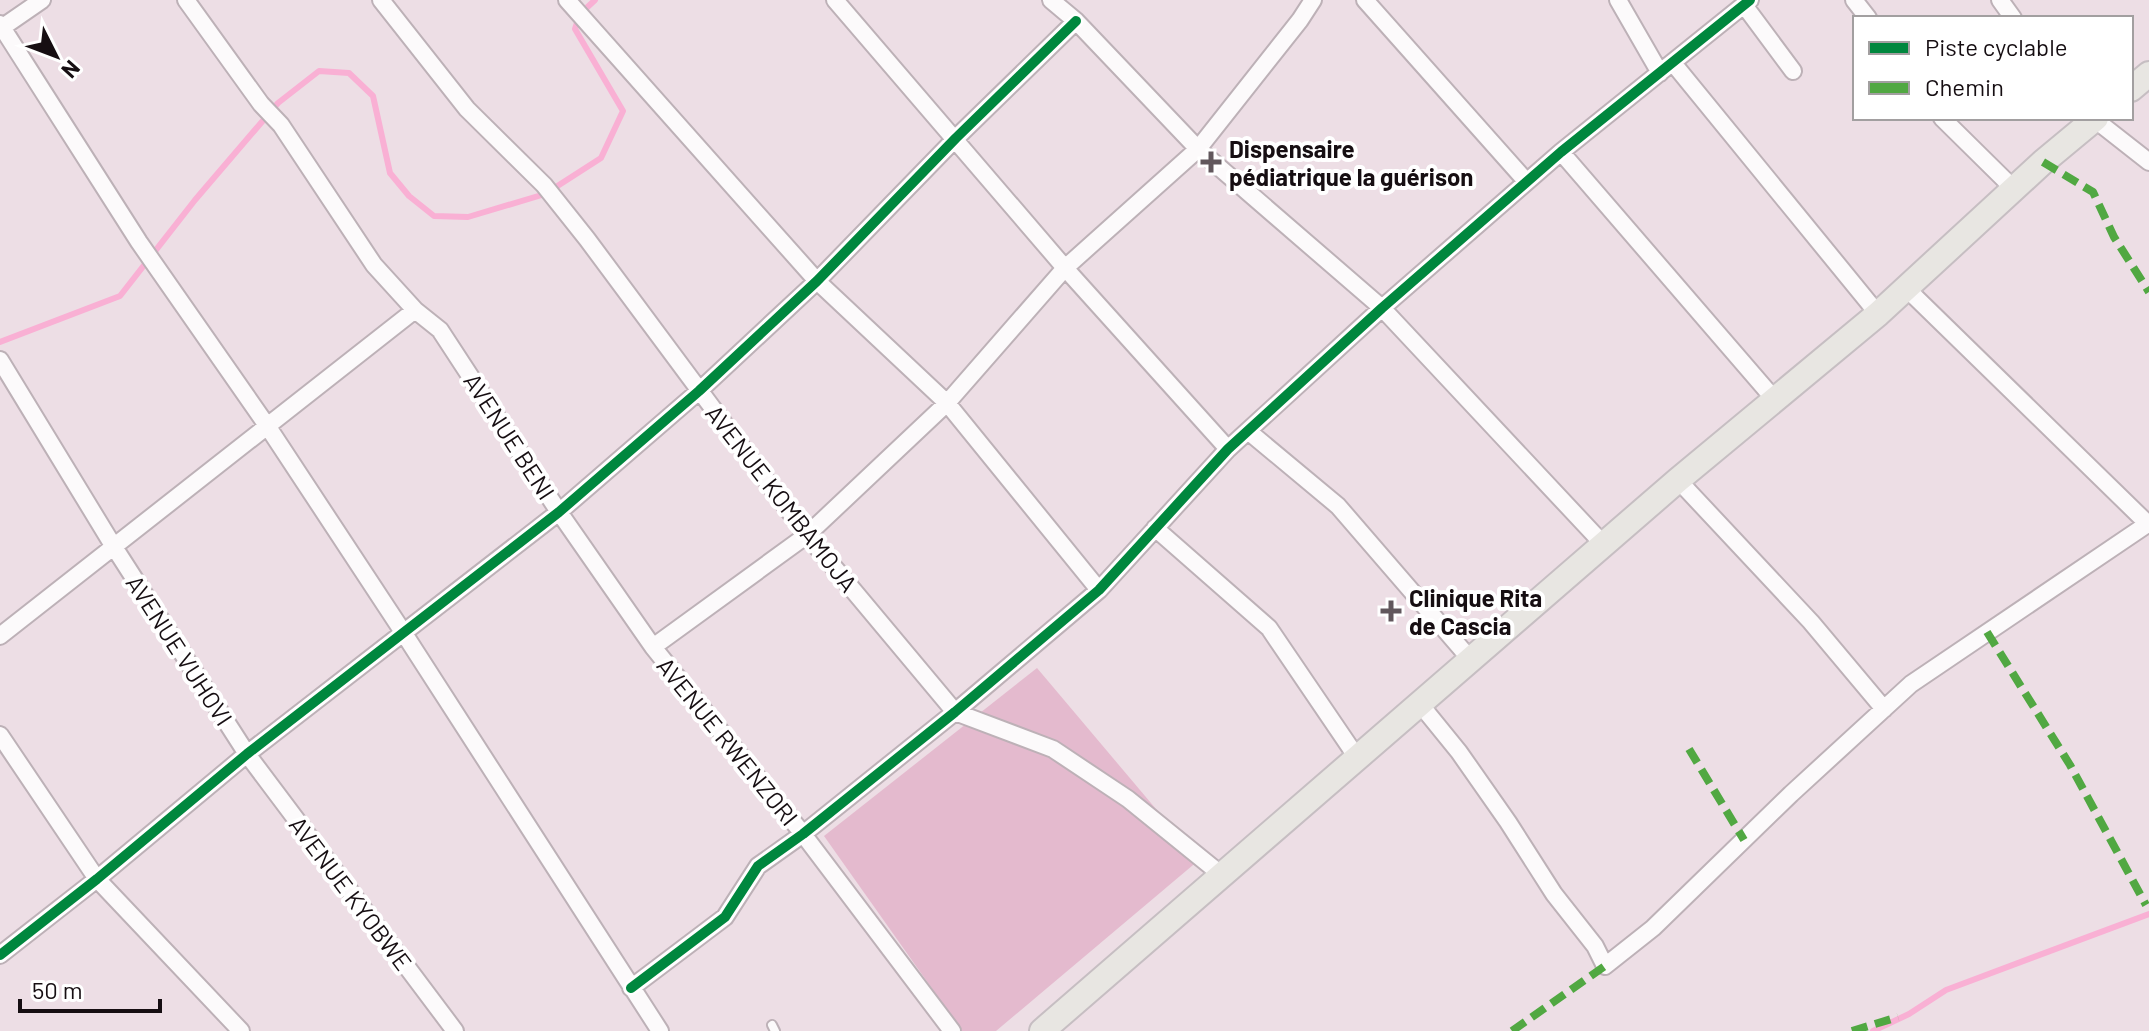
<svg xmlns="http://www.w3.org/2000/svg" width="2149" height="1031" font-family="Barlow,sans-serif">
<style>
.green{fill:#e4bace}
.lines{fill:none;stroke-linecap:round;stroke-linejoin:round}
.stream{stroke:#f9b0d4;stroke-width:6}
.service-casing{stroke:#bdb1b7;stroke-width:12}
.minor-casing{stroke:#bdb1b7;stroke-width:20}
.primary-casing{stroke:#c6bec2;stroke-width:28}
.service{stroke:#fcfafb;stroke-width:8}
.minor{stroke:#fcfafb;stroke-width:16}
.primary{stroke:#e8e6e2;stroke-width:24}
.quiet{stroke:#51a842;stroke-width:8;stroke-dasharray:16 8;stroke-linecap:butt}
.cycleway-casing{stroke:#fff;stroke-width:15}
.cycleway{stroke:#00873e;stroke-width:10}
.poi-dot{fill:#61575c;stroke:#fff;stroke-width:3}
.labels{text-anchor:middle;dominant-baseline:central;stroke-width:8;stroke-linejoin:round;paint-order:stroke}
.poi-label{font-size:24px;font-weight:bold;fill:#160e12;stroke:#fff;text-anchor:start}
.street-label{font-size:24px;fill:#160e12;stroke:#fff}
</style>
<rect width="100%" height="100%" fill="#eddee5"/>
<!-- green -->
<path class="green" d="M 1037,668 L 1199,860 L 996,1031 L 962,1031 L 824,836 Z"/>
<g class="lines">
<!-- stream -->
<path class="stream" d="M 0,342 L 120,296 L 195,200 L 278,103 L 319,71 L 349,73 L 373,96 L 390,173 L 409,196 L 434,216 L 468,217 L 545,194 L 601,158 L 623,111 L 575,29 L 580,14 L 595,0
M 1873,1031 L 1909,1014 L 1946,990 L 2149,914"/>
<defs>
<path id="service" d="M 772,1025 L 775,1031"/>
<path id="minor" d="M 186,0 L 261,104 L 281,125 L 374,265 L 415,310 L 440,330 L 559,512 L 653,647 L 803,834 L 952,1031
M 381,0 L 467,109 L 544,185 L 587,239 L 807,535 L 955,712 L 1053,749 L 1128,799 L 1223,876
M 567,0 L 817,281 L 947,403 L 1099,590
M 835,0 L 1065,268 L 1228,449
M 1051,0 L 1076,21 L 1198,149 L 1382,308 L 1605,546
M 1365,0 L 1526,181
M 1618,0 L 1660,73
M 1854,0 L 1868,18
M 2000,0 L 2013,18
M 1744,5 L 1793,71
M 0,24 L 139,242 L 268,427 L 403,632 L 660,1031
M 0,29 L 42,0
M 1673,63 L 1878,314
M 1942,118 L 2014,189
M 2093,118 L 2149,162
M 1561,152 L 1775,400
M 1906,288 L 2149,525
M 0,360 L 114,547 L 247,754 L 455,1031
M 1248,431 L 1338,506 L 1471,660
M 1678,480 L 1811,622 L 1884,709
M 1155,528 L 1269,628 L 1358,759
M 0,636 L 415,310
M 653,647 L 807,535 L 947,403 L 1065,268 L 1198,149 L 1300,20 L 1313,0
M 1420,704 L 1459,752 L 1508,822 L 1554,894 L 1595,946 L 1605,966 L 1653,928 L 1791,794 L 1911,684 L 2149,523
M 0,735 L 97,879 L 241,1031
M 0,955 L 97,879 L 247,754 L 559,512 L 699,391 L 817,281 L 956,138 L 1076,21
M 631,988 L 725,917 L 758,866 L 803,834 L 955,712 L 1099,590 L 1228,449 L 1382,308 L 1561,152 L 1750,0"/>
<path id="primary" d="M 2131,89 L 2149,74
M 1042,1031 L 1678,480 L 1878,314 L 2043,162 L 2096,118"/>
</defs>
<!-- service casing -->
<use href="#service" class="service-casing"/>
<!-- minor casing -->
<use href="#minor" class="minor-casing"/>
<!-- primary casing -->
<use href="#primary" class="primary-casing"/>
<!-- service -->
<use href="#service" class="service"/>
<!-- minor -->
<use href="#minor" class="minor"/>
<!-- primary -->
<use href="#primary" class="primary"/>
<!-- quiet -->
<path class="quiet" d="M 2043,162 L 2093,192 L 2114,237 L 2149,292
M 1987,632 L 2070,765 L 2146,905
M 1689,749 L 1744,840
M 1512,1031 L 1605,966
M 1852,1031 L 1898,1017"/>
<defs>
<path id="cycleway" d="M 0,955 L 97,879 L 247,754 L 559,512 L 699,391 L 817,281 L 956,138 L 1076,21
M 631,988 L 725,917 L 758,866 L 803,834 L 955,712 L 1099,590 L 1228,449 L 1382,308 L 1561,152 L 1750,0"/>
</defs>
<!-- cycleway casing -->
<use href="#cycleway" class="cycleway-casing"/>
<!-- cycleway -->
<use href="#cycleway" class="cycleway"/>
</g>
<!-- markers -->
<g class="poi-dot">
<path d="M1207 150h8v8h8v8h-8v8h-8v-8h-8v-8h8z"/>
<path d="M1387 599h8v8h8v8h-8v8h-8v-8h-8v-8h8z"/>
</g>
<g class="labels">
<!-- poi labels -->
<g class="poi-label">
<text x="1229" y="148">Dispensaire<tspan x="1229" dy="28">pédiatrique la guérison</tspan></text>
<text x="1409" y="597">Clinique Rita<tspan x="1409" dy="28">de Cascia</tspan></text>
</g>
<!-- street labels -->
<g class="street-label">
<text transform="translate(510 436) rotate(57)">AVENUE BENI</text>
<text transform="translate(782 498) rotate(52)">AVENUE KOMBAMOJA</text>
<text transform="translate(180 650) rotate(57)">AVENUE VUHOVI</text>
<text transform="translate(728 741) rotate(51)">AVENUE RWENZORI</text>
<text transform="translate(351 893) rotate(53)">AVENUE KYOBWE</text>
</g>
</g>
<!-- legend -->
<rect x="1853" y="16" width="280" height="104" fill="#ffffff" stroke="#a29fa0" stroke-width="2"/>
<rect x="1869" y="42" width="40" height="12" fill="#00873e" stroke="#a29fa0" stroke-width="2"/>
<text x="1925" y="56" font-size="24" fill="#160e12">Piste cyclable</text>
<rect x="1869" y="82" width="40" height="12" fill="#51a842" stroke="#a29fa0" stroke-width="2"/>
<text x="1925" y="96" font-size="24" fill="#160e12">Chemin</text>
<!-- north arrow -->
<g transform="translate(56 56) rotate(132)" stroke="#ffffff" stroke-width="6" paint-order="stroke">
<path d="M0-6L14 30L0 20L-14 30Z" fill="#160e12"/>
<text y="-12" font-size="22" font-weight="bold" text-anchor="middle" fill="#160e12">N</text>
</g>
<!-- scale -->
<path d="M20 999v12h140v-12" fill="none" stroke="#160e12" stroke-width="4"/>
<text x="32" y="999" font-size="24" fill="#160e12" stroke="#ffffff" stroke-width="6" paint-order="stroke">50 m</text>
</svg>
